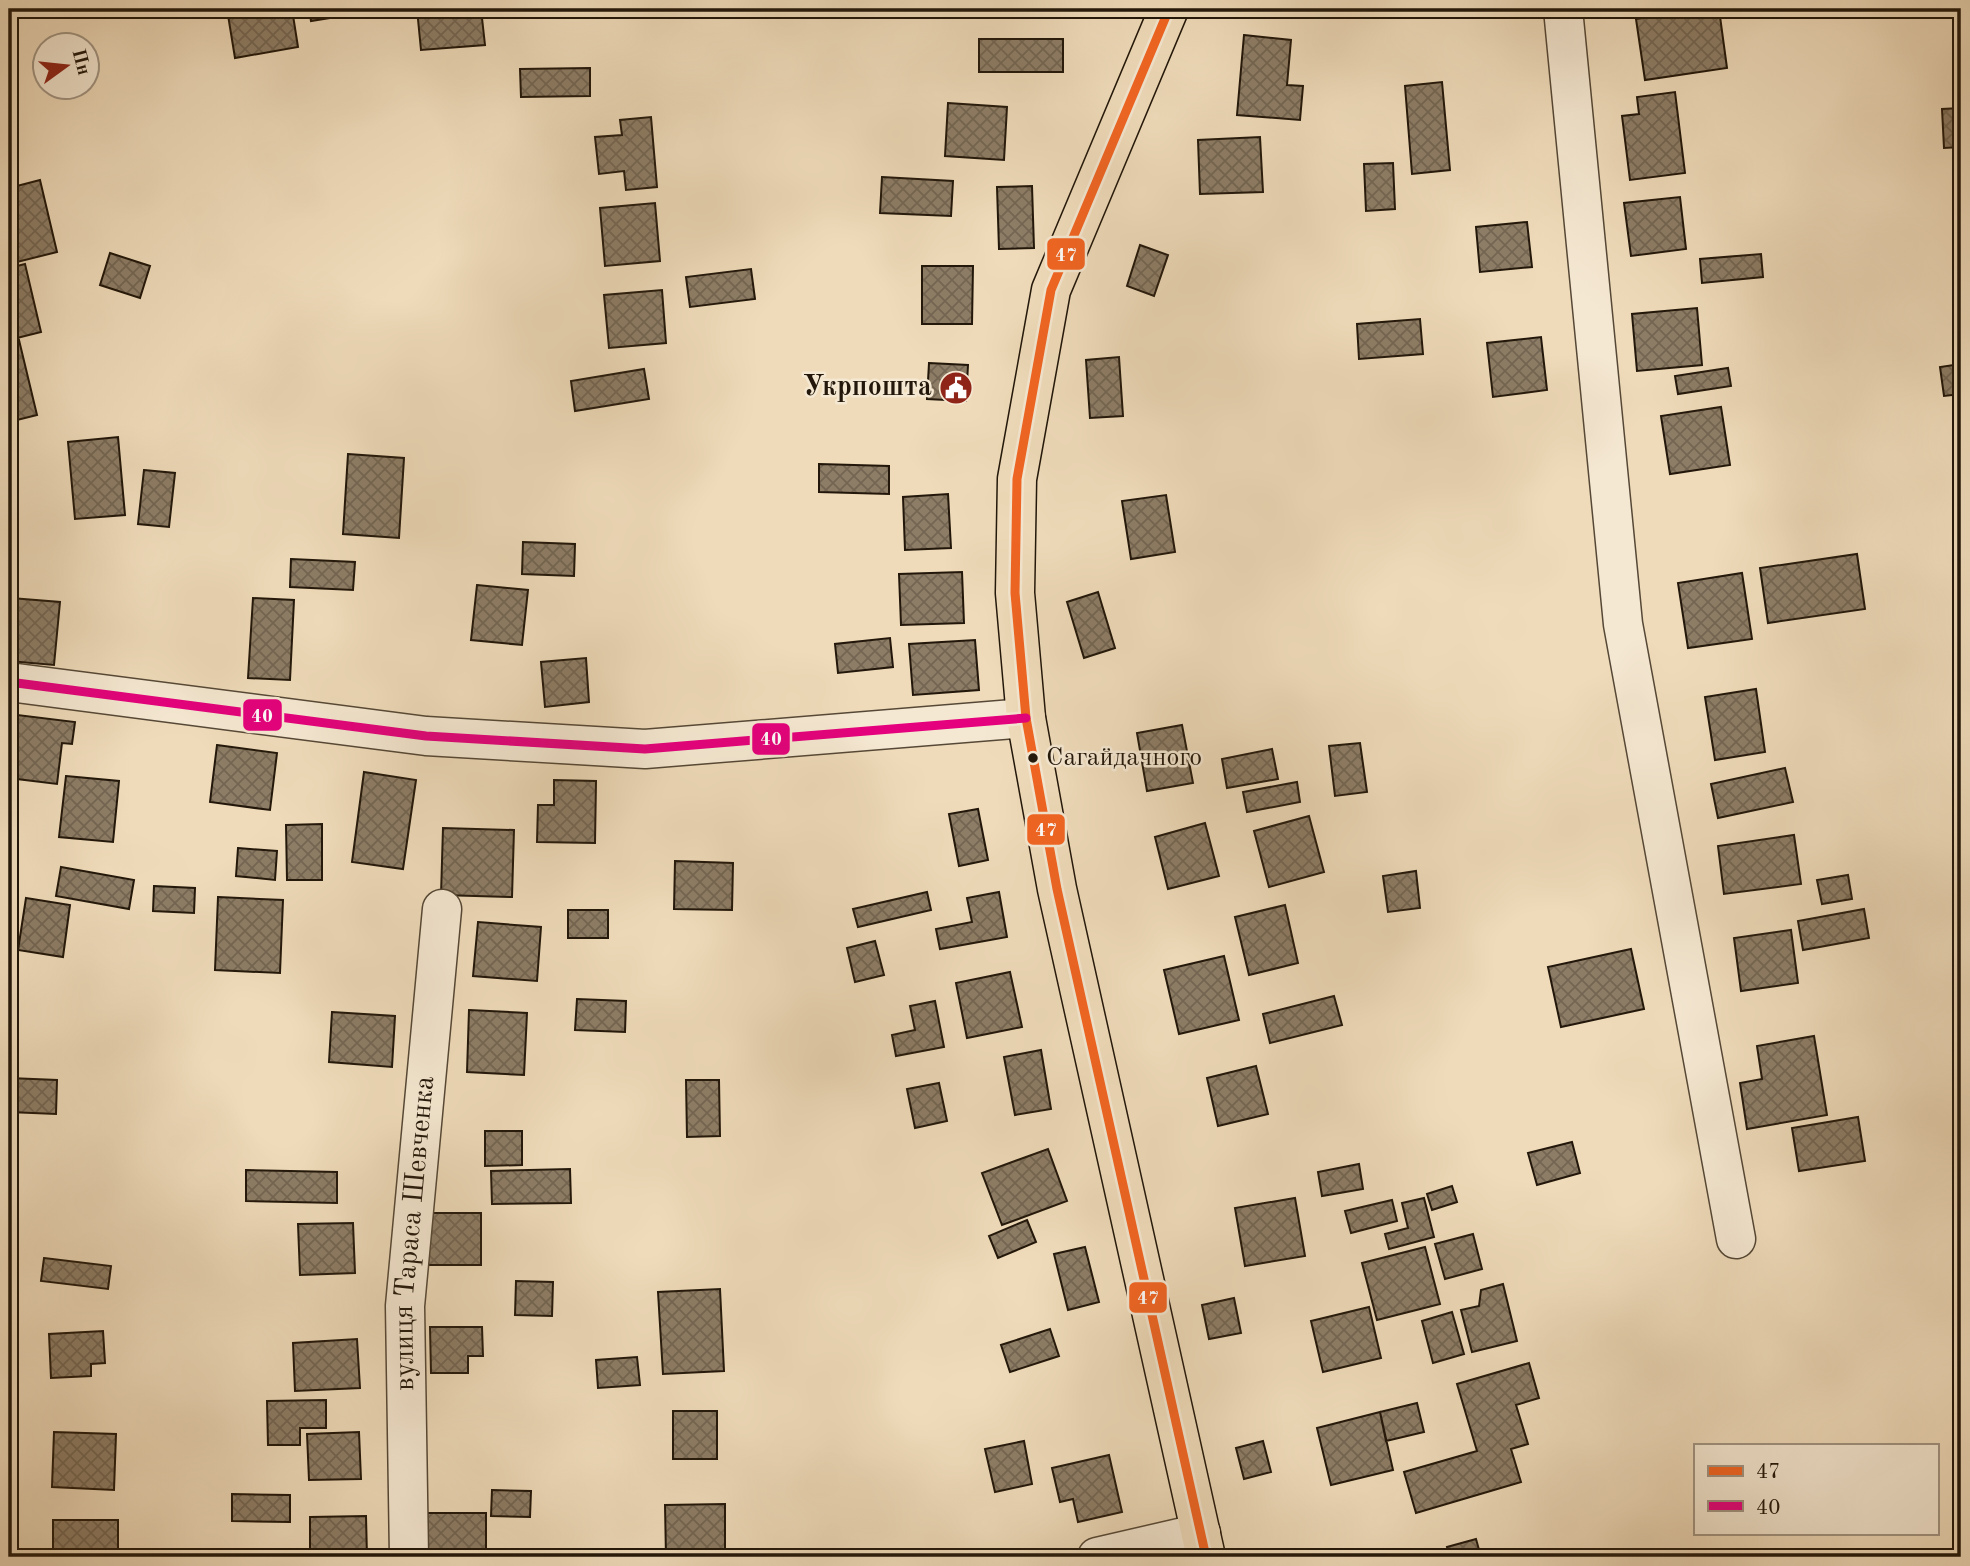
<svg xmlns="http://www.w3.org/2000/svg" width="1970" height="1566" font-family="'Old Standard TT',serif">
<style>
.building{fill:url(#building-cross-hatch);stroke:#22170a;stroke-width:2}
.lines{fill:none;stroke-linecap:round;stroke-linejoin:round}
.minor-casing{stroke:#554836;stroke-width:41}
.major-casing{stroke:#22170a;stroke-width:41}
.minor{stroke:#f5e8d2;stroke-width:38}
.major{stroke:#efdbba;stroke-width:38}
.bus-1-casing{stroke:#f5e8d2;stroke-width:14}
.bus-2-casing{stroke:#f5e8d2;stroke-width:14}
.bus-1{stroke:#f26522;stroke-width:9}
.bus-2{stroke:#e5007d;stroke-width:9}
.bus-dot{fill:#22170a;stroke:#f5e8d2;stroke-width:2.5}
.labels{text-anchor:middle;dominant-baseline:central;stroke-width:5;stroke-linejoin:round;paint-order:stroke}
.bus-label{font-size:26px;fill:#22170a;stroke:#f5e8d2;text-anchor:start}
.poi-label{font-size:28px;font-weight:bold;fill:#22170a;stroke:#f5e8d2;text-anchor:end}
.street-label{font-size:28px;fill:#22170a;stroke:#f5e8d2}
.line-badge{stroke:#f5e8d2;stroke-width:2.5}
.badge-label{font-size:19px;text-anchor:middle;font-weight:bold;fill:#fff}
</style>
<defs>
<pattern id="building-cross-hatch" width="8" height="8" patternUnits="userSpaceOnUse" patternTransform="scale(1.75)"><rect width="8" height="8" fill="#8d7d66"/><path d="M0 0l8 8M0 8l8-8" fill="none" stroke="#736552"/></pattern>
</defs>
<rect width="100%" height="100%" fill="#efdbba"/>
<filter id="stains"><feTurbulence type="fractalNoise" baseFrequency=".00286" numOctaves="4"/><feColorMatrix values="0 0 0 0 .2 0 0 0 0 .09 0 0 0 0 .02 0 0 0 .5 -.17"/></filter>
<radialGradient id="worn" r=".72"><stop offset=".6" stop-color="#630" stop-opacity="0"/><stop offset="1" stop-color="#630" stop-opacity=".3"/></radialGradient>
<!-- building -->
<path class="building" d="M 227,9 L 292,9 L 298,47 L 235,58 Z
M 309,9 L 354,9 L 355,14 L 311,21 Z
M 417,9 L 481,9 L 485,45 L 421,50 Z
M 1703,9 L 1719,9 L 1727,68 L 1645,80 L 1636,19 Z
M 1244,35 L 1291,40 L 1287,85 L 1303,86 L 1300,120 L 1237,115 Z
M 979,39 L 1063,39 L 1063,72 L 979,72 Z
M 590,68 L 590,96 L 521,97 L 520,69 Z
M 1442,82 L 1450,170 L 1412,174 L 1405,86 Z
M 1675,92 L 1685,173 L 1630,180 L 1622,116 L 1639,114 L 1637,97 Z
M 948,103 L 1007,107 L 1004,160 L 945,156 Z
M 1961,108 L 1961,147 L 1944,148 L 1942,109 Z
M 651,117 L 657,187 L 626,190 L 624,171 L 599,174 L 595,137 L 622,135 L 620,120 Z
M 1260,137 L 1263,192 L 1200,194 L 1198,140 Z
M 1393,163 L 1395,209 L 1366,211 L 1364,164 Z
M 882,177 L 953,181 L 951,216 L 880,213 Z
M 40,180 L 57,252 L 9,264 L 9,188 Z
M 1032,186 L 1034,248 L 999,249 L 997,187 Z
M 1680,197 L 1686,249 L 1631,256 L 1624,203 Z
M 655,203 L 660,261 L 605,266 L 600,208 Z
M 1527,222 L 1532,267 L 1480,272 L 1476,227 Z
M 1140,245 L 1168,255 L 1154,296 L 1127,286 Z
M 110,253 L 150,266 L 140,298 L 100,285 Z
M 1761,254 L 1763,277 L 1702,283 L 1700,259 Z
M 25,264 L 41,332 L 9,340 L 9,268 Z
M 922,266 L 973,266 L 972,324 L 922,324 Z
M 751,269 L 755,299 L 690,307 L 686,277 Z
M 662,290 L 666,343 L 609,348 L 604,295 Z
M 1697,308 L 1702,365 L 1637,371 L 1632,314 Z
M 1420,319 L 1423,354 L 1359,359 L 1357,324 Z
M 1541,337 L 1547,390 L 1493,397 L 1487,343 Z
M 19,340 L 37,415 L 9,422 L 9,342 Z
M 1119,357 L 1123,416 L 1090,418 L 1086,360 Z
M 929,363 L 968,365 L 966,401 L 927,399 Z
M 1961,364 L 1961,394 L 1944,396 L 1940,367 Z
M 1728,368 L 1731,386 L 1678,394 L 1675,376 Z
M 644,369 L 649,399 L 575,411 L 571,381 Z
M 1721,407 L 1730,465 L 1670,474 L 1661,416 Z
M 118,437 L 125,515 L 75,519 L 68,442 Z
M 348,454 L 404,458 L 399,538 L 343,534 Z
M 819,464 L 889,466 L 889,494 L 819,492 Z
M 144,470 L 175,473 L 169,527 L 138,524 Z
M 948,494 L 951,548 L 905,550 L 903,497 Z
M 1166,495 L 1175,552 L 1131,559 L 1122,501 Z
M 523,542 L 575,544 L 574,576 L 522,574 Z
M 1857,554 L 1865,609 L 1768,623 L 1760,568 Z
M 291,559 L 355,562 L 353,590 L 290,587 Z
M 962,572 L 964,623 L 901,625 L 899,574 Z
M 1742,573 L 1752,639 L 1688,648 L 1678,583 Z
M 477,585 L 528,590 L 522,645 L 471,640 Z
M 1098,592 L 1115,648 L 1084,658 L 1067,602 Z
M 11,598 L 60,602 L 54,665 L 9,661 Z
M 253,598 L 294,600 L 290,680 L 248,678 Z
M 890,638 L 893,667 L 838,673 L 835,644 Z
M 975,640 L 979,690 L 913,695 L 909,644 Z
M 586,658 L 589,702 L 545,707 L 541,662 Z
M 1756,689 L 1765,752 L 1715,760 L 1705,697 Z
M 9,714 L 75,722 L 72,744 L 62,743 L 57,784 L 9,778 Z
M 1182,725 L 1193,783 L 1147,791 L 1137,733 Z
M 1360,743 L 1367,792 L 1335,796 L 1329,746 Z
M 217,745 L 277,753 L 270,810 L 210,802 Z
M 1272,749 L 1278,779 L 1227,788 L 1222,759 Z
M 1785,768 L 1793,802 L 1718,818 L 1711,784 Z
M 364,772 L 416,780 L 403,869 L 352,862 Z
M 66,776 L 119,781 L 113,842 L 59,837 Z
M 554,780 L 596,781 L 595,843 L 537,842 L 538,805 L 554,805 Z
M 1297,782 L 1300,802 L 1247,812 L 1243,792 Z
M 978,809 L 988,860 L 959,866 L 949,814 Z
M 1309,816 L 1324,872 L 1269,887 L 1254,831 Z
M 1205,823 L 1219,876 L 1168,889 L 1155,837 Z
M 322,824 L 322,880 L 287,880 L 286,825 Z
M 443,828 L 514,830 L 512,897 L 441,895 Z
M 1794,835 L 1801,884 L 1724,894 L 1718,846 Z
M 238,848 L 277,851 L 275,880 L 236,876 Z
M 675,861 L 733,863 L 732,910 L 674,909 Z
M 61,867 L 134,880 L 129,909 L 56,896 Z
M 1416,871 L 1420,908 L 1388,912 L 1383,876 Z
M 1848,875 L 1852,899 L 1822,904 L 1817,880 Z
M 154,886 L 195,888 L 194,913 L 153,911 Z
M 927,892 L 931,910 L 858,927 L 853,909 Z
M 999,892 L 1007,937 L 940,949 L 936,929 L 972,922 L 967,898 Z
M 218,897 L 283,900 L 280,973 L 215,970 Z
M 26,898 L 70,905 L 63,957 L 18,950 Z
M 1285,905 L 1298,963 L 1249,975 L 1235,917 Z
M 1864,909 L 1869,938 L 1803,950 L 1798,921 Z
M 568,910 L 608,910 L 608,938 L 568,938 Z
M 478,922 L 541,927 L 537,981 L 473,976 Z
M 1791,930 L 1798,983 L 1741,991 L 1734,938 Z
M 875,941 L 884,975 L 855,982 L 847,948 Z
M 1631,949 L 1644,1009 L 1561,1027 L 1548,967 Z
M 1224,956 L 1239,1020 L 1179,1034 L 1164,970 Z
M 1010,972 L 1022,1027 L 967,1038 L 956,983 Z
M 1334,996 L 1342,1025 L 1270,1043 L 1263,1014 Z
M 577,999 L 626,1001 L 625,1032 L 575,1030 Z
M 935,1001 L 944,1047 L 896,1056 L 892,1035 L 915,1030 L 910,1006 Z
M 469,1010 L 527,1013 L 524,1075 L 467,1072 Z
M 332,1012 L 395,1016 L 392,1067 L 329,1062 Z
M 1814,1036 L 1827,1115 L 1747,1129 L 1740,1083 L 1762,1079 L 1757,1046 Z
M 1041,1050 L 1051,1109 L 1015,1115 L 1004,1057 Z
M 1256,1066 L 1268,1114 L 1218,1126 L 1207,1078 Z
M 9,1078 L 57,1080 L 56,1114 L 9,1112 Z
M 686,1080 L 719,1080 L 720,1136 L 687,1137 Z
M 939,1083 L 947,1121 L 915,1128 L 907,1089 Z
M 1858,1117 L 1865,1161 L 1799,1171 L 1792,1128 Z
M 485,1131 L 522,1131 L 522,1165 L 485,1166 Z
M 1572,1142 L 1580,1173 L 1537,1185 L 1528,1153 Z
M 1048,1149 L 1067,1201 L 1002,1225 L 982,1173 Z
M 1359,1164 L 1363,1189 L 1322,1196 L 1318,1172 Z
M 570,1169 L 571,1203 L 492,1204 L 491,1171 Z
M 246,1170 L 337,1172 L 337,1203 L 246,1201 Z
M 1452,1186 L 1457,1202 L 1432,1210 L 1427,1194 Z
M 1295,1198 L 1305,1256 L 1245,1266 L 1235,1208 Z
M 1424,1198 L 1434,1237 L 1389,1249 L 1385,1234 L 1408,1228 L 1402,1203 Z
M 1392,1200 L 1397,1221 L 1351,1233 L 1345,1211 Z
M 426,1213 L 481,1213 L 481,1265 L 427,1265 Z
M 1027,1220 L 1036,1242 L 998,1258 L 989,1236 Z
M 353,1223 L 355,1273 L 300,1275 L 298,1224 Z
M 1473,1234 L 1482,1269 L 1445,1279 L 1435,1244 Z
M 1085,1247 L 1099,1302 L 1068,1310 L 1054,1254 Z
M 1425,1247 L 1440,1304 L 1377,1320 L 1362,1263 Z
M 44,1258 L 111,1266 L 108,1289 L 41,1281 Z
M 516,1281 L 553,1282 L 552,1316 L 515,1315 Z
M 1503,1284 L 1517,1341 L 1472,1352 L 1461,1310 L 1479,1306 L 1481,1290 Z
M 720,1289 L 724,1371 L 663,1374 L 658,1292 Z
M 1234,1298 L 1241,1333 L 1209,1339 L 1202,1305 Z
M 1369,1307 L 1381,1358 L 1323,1372 L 1311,1321 Z
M 1452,1312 L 1464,1354 L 1433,1363 L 1422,1321 Z
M 430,1327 L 482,1327 L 483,1356 L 468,1356 L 468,1373 L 431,1373 Z
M 1050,1329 L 1059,1356 L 1010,1372 L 1001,1345 Z
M 103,1331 L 105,1363 L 91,1364 L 91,1376 L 51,1378 L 49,1334 Z
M 357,1339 L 360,1388 L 295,1391 L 293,1343 Z
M 637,1357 L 640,1385 L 598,1388 L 596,1360 Z
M 1529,1363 L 1539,1398 L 1516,1405 L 1528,1444 L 1511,1449 L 1521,1482 L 1416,1513 L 1404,1472 L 1477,1451 L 1457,1384 Z
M 326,1400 L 326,1428 L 300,1428 L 300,1445 L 268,1445 L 267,1401 Z
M 1417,1403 L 1424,1432 L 1386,1441 L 1380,1412 Z
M 673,1411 L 717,1411 L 717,1459 L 673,1459 Z
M 1380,1412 L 1393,1470 L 1331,1485 L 1317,1428 Z
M 54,1432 L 116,1434 L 114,1490 L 52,1487 Z
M 359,1432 L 361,1479 L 309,1480 L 307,1434 Z
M 1024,1441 L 1032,1484 L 995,1492 L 985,1449 Z
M 1263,1441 L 1271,1472 L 1244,1479 L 1236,1448 Z
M 1109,1455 L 1122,1512 L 1078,1522 L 1073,1499 L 1060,1502 L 1052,1468 Z
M 492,1490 L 531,1491 L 530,1517 L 491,1516 Z
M 232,1494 L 290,1495 L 290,1522 L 232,1521 Z
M 725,1504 L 725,1557 L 666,1557 L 665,1505 Z
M 420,1513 L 486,1513 L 486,1557 L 420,1557 Z
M 366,1516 L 367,1557 L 310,1557 L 310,1517 Z
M 53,1520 L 118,1520 L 118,1557 L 53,1557 Z
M 1476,1539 L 1481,1557 L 1450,1557 L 1447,1547 Z
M 1333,1552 L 1334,1557 L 1311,1557 Z"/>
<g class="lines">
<defs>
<g id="minor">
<path d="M 1563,9 L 1623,624 L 1736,1239"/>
<path d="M 9,682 L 426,736 L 645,749 L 1026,718"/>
<path id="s1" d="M 409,1557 L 405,1306 L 442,909"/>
<path d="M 1097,1557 L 1201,1533"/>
</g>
<path id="major" d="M 1169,9 L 1051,290 L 1017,479 L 1015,593 L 1026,718 L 1057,889 L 1206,1557"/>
</defs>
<!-- minor casing -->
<use href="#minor" class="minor-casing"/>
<!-- major casing -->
<use href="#major" class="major-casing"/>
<!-- minor -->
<use href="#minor" class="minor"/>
<!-- major -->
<use href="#major" class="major"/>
<defs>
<path id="bus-1" d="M 1169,9 L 1051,290 L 1017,479 L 1015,593 L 1026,718 L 1057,889 L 1206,1557"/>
<path id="bus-2" d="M 9,682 L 426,736 L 645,749 L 1026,718"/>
</defs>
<!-- bus-1 casing -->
<use href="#bus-1" class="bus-1-casing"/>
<!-- bus-2 casing -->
<use href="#bus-2" class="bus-2-casing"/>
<!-- bus-1 -->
<use href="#bus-1" class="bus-1"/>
<!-- bus-2 -->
<use href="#bus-2" class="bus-2"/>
</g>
<!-- icons -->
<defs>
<symbol id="civic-disc" viewBox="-11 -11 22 22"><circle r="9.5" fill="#8f2418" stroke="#f5e8d2"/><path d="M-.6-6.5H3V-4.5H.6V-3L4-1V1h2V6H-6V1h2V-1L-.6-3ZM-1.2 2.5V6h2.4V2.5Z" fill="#fff"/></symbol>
</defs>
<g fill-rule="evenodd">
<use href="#civic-disc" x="937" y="369" width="38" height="38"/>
</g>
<!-- markers -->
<circle class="bus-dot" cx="1033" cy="758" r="6"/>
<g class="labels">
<!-- bus labels -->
<g class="bus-label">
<text x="1046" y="758">Сагайдачного</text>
</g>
<!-- poi labels -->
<g class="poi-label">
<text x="932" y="388">Укрпошта</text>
</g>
<!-- street labels -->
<g class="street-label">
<text stroke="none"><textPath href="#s1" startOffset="324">вулиця Тараса Шевченка</textPath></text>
</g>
</g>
<g class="line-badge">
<rect x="1046" y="237" width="40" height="34" rx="7" fill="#f26522"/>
<rect x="242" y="698" width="41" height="34" rx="7" fill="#e5007d"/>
<rect x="751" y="722" width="40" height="34" rx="7" fill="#e5007d"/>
<rect x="1026" y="813" width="40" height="33" rx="7" fill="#f26522"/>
<rect x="1128" y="1281" width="40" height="33" rx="7" fill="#f26522"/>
</g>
<g class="badge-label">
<text x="1066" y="261">47</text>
<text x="262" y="722">40</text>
<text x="771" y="745">40</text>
<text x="1046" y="836">47</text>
<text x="1148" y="1304">47</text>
</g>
<!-- margin -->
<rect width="1970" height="1566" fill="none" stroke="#efdbba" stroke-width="35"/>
<rect x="10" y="10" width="1949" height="1545" fill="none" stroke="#22170a" stroke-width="3.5"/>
<rect x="18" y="18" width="1935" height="1531" fill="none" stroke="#22170a" stroke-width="2"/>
<!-- legend -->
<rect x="1694" y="1444" width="245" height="91" fill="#f5e8d2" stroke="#a19482" stroke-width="2"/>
<rect x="1708" y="1466" width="35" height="10" fill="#f26522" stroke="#a19482" stroke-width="2"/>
<text x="1756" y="1478" font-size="21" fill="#22170a">47</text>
<rect x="1708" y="1501" width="35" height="10" fill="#e5007d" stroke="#a19482" stroke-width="2"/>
<text x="1756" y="1514" font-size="21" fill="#22170a">40</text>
<!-- north arrow -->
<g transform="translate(66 66) rotate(75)"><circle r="33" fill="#f5e8d2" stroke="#a19482" stroke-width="2"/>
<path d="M0-5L12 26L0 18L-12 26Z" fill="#8f2418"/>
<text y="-10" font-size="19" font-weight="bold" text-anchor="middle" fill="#22170a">Пн</text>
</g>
<rect width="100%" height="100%" filter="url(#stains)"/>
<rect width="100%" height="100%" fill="url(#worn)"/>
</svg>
